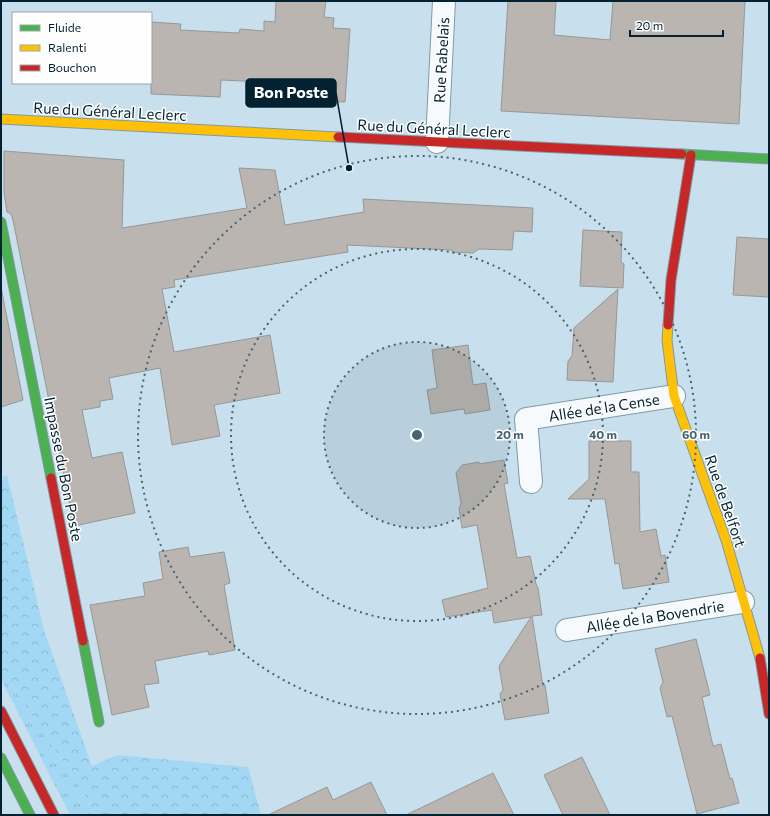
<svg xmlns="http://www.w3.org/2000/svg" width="770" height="816" font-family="Commissioner,sans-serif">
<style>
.grass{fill:url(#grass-tufts)}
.forest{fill:url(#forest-crowns)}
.building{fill:#bab5b0;stroke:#979796}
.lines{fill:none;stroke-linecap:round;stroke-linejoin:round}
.street-casing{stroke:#7f9aa6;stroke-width:24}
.fast-casing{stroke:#7f9aa6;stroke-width:11}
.slow-casing{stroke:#7f9aa6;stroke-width:11}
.jam-casing{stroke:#7f9aa6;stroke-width:11}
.street{stroke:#f7fafc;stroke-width:22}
.fast{stroke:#4caf50;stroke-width:9}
.slow{stroke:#ffc107;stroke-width:9}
.jam{stroke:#c62828;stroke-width:9}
.ring{fill:none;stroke:#476473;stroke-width:2;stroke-dasharray:2 4}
.labels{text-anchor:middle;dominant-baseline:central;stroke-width:3;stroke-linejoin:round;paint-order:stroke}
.street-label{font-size:15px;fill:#022231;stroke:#fefefe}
.centre{fill:#476473;stroke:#fefefe;stroke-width:2}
.ring-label{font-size:12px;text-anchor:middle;font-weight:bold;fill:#476473;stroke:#fefefe;stroke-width:3;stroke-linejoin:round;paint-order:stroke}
.leader{fill:none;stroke:#022231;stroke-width:1.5}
.callout-dot{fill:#022231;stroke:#fefefe;stroke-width:1.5}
.callout{fill:#022231;stroke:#022231;stroke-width:1.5}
.callout-label{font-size:16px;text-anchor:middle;font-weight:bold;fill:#fff}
</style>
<defs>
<pattern id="grass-tufts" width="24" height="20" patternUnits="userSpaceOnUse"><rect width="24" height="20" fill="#a3d8f4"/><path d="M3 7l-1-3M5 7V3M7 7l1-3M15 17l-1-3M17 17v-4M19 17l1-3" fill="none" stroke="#8bb9d2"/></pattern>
<pattern id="forest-crowns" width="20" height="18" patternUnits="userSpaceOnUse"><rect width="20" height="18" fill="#a3d8f4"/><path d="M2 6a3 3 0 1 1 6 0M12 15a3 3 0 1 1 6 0" fill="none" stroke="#8bb9d2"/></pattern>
</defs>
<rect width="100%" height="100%" fill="#c8e0ed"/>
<!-- grass -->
<path class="grass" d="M 1,668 L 90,803 L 95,815 L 70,815 L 1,679 Z"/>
<!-- forest -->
<path class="forest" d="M 7,475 L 44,630 L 92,766 L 117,755 L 248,767 L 261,815 L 95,815 L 90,803 L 1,668 L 1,478 Z"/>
<!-- building -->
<path class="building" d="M 276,1 L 326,1 L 324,17 L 334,18 L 333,28 L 350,29 L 345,102 L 285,100 L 286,83 L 221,80 L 220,97 L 151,94 L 151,22 L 181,24 L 180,30 L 239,33 L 240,29 L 264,31 L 264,21 L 275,22 Z
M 508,1 L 556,1 L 554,35 L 610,40 L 613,1 L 745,1 L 739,124 L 501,111 Z
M 4,151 L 124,160 L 122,228 L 247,208 L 239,168 L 275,170 L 285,225 L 364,212 L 363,199 L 533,208 L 532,232 L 514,231 L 512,250 L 479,249 L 473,253 L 452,252 L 452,250 L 347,245 L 348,252 L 174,280 L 175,287 L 162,289 L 174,352 L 270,335 L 280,393 L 214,405 L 220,436 L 172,445 L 160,368 L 109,378 L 113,399 L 100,401 L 100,407 L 82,410 L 92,458 L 122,452 L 135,513 L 74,526 L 13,220 L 11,214 L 7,212 L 4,193 Z
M 583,230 L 622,232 L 621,262 L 624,264 L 623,288 L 580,286 Z
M 737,237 L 769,239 L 769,297 L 733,295 Z
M 1,287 L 23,400 L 1,407 Z
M 618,289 L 613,382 L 567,380 L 568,361 L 572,356 L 574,328 Z
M 468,345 L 473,385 L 486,383 L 490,410 L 465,414 L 464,409 L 431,414 L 427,390 L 437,388 L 432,350 Z
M 589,441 L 631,441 L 631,472 L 639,472 L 640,532 L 656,529 L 661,556 L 665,555 L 669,582 L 623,589 L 619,563 L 615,564 L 605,499 L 568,499 L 589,479 Z
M 504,460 L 508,483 L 504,484 L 517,558 L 530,556 L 536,584 L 538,588 L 542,615 L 532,616 L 543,686 L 545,685 L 549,713 L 505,720 L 500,694 L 503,690 L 499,666 L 531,617 L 494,623 L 492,610 L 446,617 L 442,600 L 488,588 L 477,525 L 462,528 L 459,508 L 461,504 L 456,473 L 462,465 L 479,462 L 479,464 Z
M 188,547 L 190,557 L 224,552 L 230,583 L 224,585 L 235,650 L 209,655 L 208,651 L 155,661 L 159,683 L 144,685 L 149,707 L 112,715 L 90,605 L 145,596 L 143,583 L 163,579 L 159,552 Z
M 696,639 L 710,695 L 702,697 L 713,746 L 721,744 L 730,779 L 732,778 L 739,803 L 697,814 L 672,716 L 667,717 L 660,688 L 663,682 L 655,649 Z
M 582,757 L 610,815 L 563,815 L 544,775 Z
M 493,773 L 514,815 L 406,815 Z
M 371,782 L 387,815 L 268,815 L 327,787 L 333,800 Z"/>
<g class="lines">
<defs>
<path id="street" d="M 437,142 L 444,1
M 531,482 L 526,419 L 674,396
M 567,630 L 743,602"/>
<path id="fast" d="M 682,154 L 769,159
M 1,222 L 51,478
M 83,641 L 99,722
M 1,758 L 30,815"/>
<path id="slow" d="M 1,119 L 338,137
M 668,325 L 667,340 L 674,396 L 726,540 L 760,658"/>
<path id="jam" d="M 338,137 L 682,154
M 668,325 L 671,280 L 691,155
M 51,478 L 83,641
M 760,658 L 769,714
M 1,711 L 54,815"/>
</defs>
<!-- street casing -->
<use href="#street" class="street-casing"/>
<!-- fast casing -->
<use href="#fast" class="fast-casing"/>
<!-- slow casing -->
<use href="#slow" class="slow-casing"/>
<!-- jam casing -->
<use href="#jam" class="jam-casing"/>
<!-- street -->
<use href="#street" class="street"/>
<!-- fast -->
<use href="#fast" class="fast"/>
<!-- slow -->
<use href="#slow" class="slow"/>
<!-- jam -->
<use href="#jam" class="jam"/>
</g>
<!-- distance rings -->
<circle cx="417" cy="435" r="93" fill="#476473" fill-opacity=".12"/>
<g class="ring">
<circle cx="417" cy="435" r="93"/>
<circle cx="417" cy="435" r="186"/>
<circle cx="417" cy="435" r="279"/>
</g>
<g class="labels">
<!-- street labels -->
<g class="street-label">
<text transform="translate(441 60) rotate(-87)">Rue Rabelais</text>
<text transform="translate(110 111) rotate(3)">Rue du Général Leclerc</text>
<text transform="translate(434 128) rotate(3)">Rue du Général Leclerc</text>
<text transform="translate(604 407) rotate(-9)">Allée de la Cense</text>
<text transform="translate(64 469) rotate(79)">Impasse du Bon Poste</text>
<text transform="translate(726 501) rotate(71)">Rue de Belfort</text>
<text transform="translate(655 616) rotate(-9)">Allée de la Bovendrie</text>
</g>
</g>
<circle cx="417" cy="435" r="6" class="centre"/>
<g class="ring-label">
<text x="510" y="439">20 m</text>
<text x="603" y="439">40 m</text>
<text x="696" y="439">60 m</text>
</g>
<!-- callouts -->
<path class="leader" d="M349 168L336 93"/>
<circle class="callout-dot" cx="349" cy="168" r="4"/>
<rect class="callout" x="246" y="79" width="90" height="28" rx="4"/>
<g class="callout-label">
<text x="291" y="98">Bon Poste</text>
</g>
<!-- border -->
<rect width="770" height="816" fill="none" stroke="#022231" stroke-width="4"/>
<!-- legend -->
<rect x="12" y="12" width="140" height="72" fill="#fefefe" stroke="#99a6ac"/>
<rect x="20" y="25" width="20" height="6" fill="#4caf50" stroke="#99a6ac"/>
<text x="48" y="32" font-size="12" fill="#022231">Fluide</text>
<rect x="20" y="45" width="20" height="6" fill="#ffc107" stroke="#99a6ac"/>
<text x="48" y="52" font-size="12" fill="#022231">Ralenti</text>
<rect x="20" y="65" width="20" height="6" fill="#c62828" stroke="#99a6ac"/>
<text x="48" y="72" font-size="12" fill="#022231">Bouchon</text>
<!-- scale -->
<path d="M630 30v6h93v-6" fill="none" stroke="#022231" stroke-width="2"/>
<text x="636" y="30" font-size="12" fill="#022231" stroke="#fefefe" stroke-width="3" paint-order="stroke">20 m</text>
</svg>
